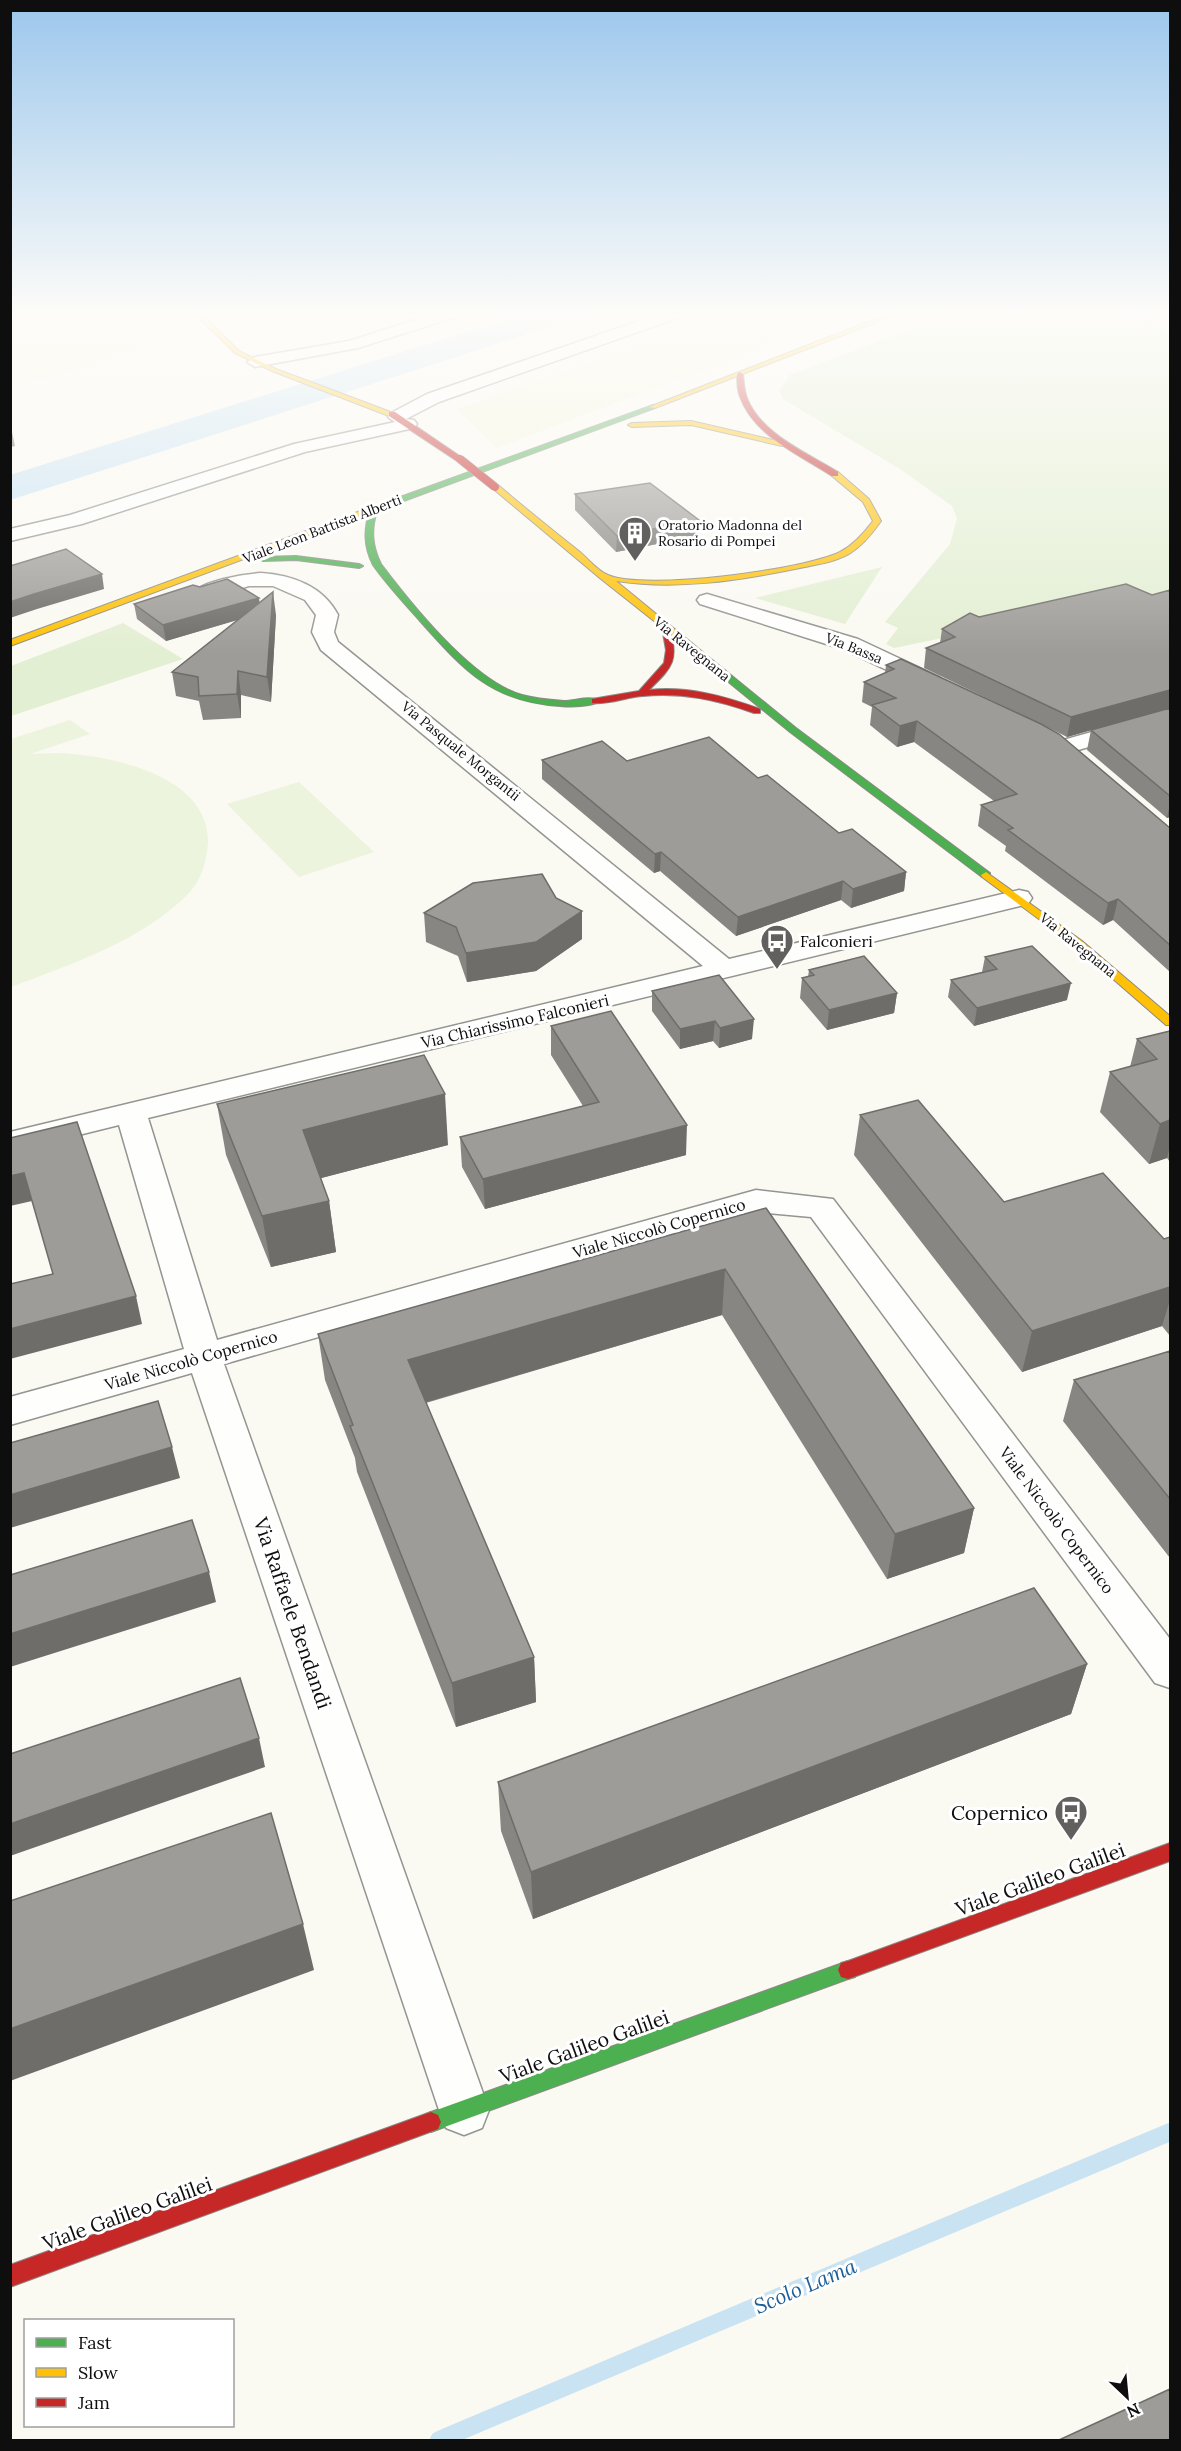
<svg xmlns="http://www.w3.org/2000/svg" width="1181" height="2451" font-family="Lora,serif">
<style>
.farmland{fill:#f6f5df}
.green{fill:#e3efd3}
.pitch{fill:#ecf4dd}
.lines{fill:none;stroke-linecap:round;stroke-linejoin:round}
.stream-far1{stroke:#cae3f3;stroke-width:6}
.stream{stroke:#cae3f3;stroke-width:18}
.river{fill:#cae3f3;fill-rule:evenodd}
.street-casing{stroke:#949491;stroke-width:3}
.fast-casing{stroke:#8b8a87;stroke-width:2}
.slow-casing{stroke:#8b8a87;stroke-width:2}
.jam-casing{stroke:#8b8a87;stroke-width:2}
.street{fill:#fefefd;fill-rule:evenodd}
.fast{fill:#4caf50;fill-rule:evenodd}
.slow{fill:#ffc107;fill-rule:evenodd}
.jam{fill:#c62828;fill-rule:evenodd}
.jam-bridge-casing{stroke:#8b8a87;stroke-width:9;stroke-linecap:butt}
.jam-bridge{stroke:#c62828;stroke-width:8}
.wall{fill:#888683}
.shaded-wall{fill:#6f6d6a}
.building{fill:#9e9c98;stroke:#6f6d6a;stroke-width:1.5}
.labels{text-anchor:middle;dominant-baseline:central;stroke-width:6;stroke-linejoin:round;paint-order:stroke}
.far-poi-label{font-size:14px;fill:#0e0e0e;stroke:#fff;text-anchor:start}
.far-street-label{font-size:14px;fill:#0e0e0e;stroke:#fff}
.poi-label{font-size:16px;fill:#0e0e0e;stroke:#fff;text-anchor:start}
.street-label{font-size:16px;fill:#0e0e0e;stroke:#fff}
.near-street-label{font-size:20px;fill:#0e0e0e;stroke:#fff}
.near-poi-label{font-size:20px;fill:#0e0e0e;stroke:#fff;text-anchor:end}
.near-water-label{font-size:21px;font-style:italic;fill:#1d5f99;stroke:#fff}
</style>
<rect width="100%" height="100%" fill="#faf9f2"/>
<!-- farmland -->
<path class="farmland" d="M 11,311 L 173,311 L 191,331 L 38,381 L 11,386 Z
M 233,311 L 409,311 L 314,341 L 281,319 L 243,322 Z
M 734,311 L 860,311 L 497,448 L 457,409 Z"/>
<!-- green -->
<path class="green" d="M 959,311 L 1122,311 L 1170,342 L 1170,591 L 894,648 L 886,644 L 898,628 L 885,622 L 950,544 L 957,518 L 952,506 L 900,469 L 783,399 L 779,391 L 790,375 Z
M 1135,311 L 1170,311 L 1170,333 Z
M 882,567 L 845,624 L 755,598 Z
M 123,623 L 183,659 L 11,716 L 11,666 Z"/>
<!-- pitch -->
<path class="pitch" d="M 70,720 L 90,734 L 30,754 C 44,754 58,752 71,754 C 121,758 209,779 208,842 C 207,860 201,882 187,895 C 138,943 73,963 11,987 L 11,739 Z
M 299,782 L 374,852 L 299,877 L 227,804 Z"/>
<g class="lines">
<!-- stream-far1 -->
<path class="stream-far1" d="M 1127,311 L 1170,338"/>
<!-- stream -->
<path class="stream" d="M 439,2440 L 1170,2132"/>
<!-- river -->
<path class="river" d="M 533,311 L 583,311 L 578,318 L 10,500 L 10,475 Z"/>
<defs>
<path id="street" d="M 443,311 L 467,311 L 465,314 L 358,348 L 255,367 L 247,362 L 255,357 L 349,341 Z
M 668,311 L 691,311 L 689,314 L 439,402 L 406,419 L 414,420 L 417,424 L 414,428 L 305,452 L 82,524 L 10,541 L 10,529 L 70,515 L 294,444 L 395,422 L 388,417 L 391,413 L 427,394 Z
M 261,573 C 292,575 323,586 338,615 L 334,632 L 338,642 L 729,959 L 1019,890 L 1028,892 L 1032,898 L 1028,904 L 148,1118 L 217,1340 L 756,1190 L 833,1199 L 1170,1639 L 1170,1688 L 1155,1683 L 811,1217 L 756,1212 L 224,1364 L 489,2110 L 482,2128 L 464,2135 L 446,2128 L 439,2110 L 192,1373 L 10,1425 L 10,1397 L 184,1349 L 119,1125 L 10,1152 L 10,1132 L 703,966 L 321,650 L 312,632 L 316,615 L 305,600 L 273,586 L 249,586 L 202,600 L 195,598 L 192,594 C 201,581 245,574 261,573 Z
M 707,594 L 858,639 L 939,677 L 942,682 L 939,687 L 923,687 L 842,649 L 700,604 L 697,600 L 700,596 Z
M 1170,710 L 1170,724 L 1064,754 L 1056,752 L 1052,747 L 1056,742 Z"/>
<path id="fast" d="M 653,405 L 655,406 L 655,408 L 377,511 C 371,530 372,546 381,564 C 412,605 473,681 522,695 C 536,699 550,700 564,701 C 575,701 591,695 600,701 C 591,707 571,707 560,706 C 491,702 463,669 420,621 C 404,603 387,585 373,565 C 363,545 364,529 370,508 Z
M 296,556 L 359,564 L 363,566 L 359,568 L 296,560 L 263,561 L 259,559 L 263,557 Z
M 699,654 L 705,654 L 796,728 L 990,873 L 990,877 L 982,877 L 790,732 L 699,658 Z
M 848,1961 L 855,1963 L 858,1970 L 855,1977 L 848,1979 L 431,2132 L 424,2129 L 421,2122 L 424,2115 L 431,2112 Z"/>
<path id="slow" d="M 192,311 L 199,311 L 239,351 L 276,369 L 396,414 L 389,416 L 272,371 L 235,353 Z
M 896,311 L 905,311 L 655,408 L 649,407 Z
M 691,421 L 782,442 L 786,444 L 782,446 L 691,425 L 632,427 L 628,425 L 632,423 Z
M 832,472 L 838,472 L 869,499 L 881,521 C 872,534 862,546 849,554 C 833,563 813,565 795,569 C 736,581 676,590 616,581 L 705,654 L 705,658 L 702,659 L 601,579 L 491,487 L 498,485 C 525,508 552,530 580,552 C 588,559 598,571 608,575 C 645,591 803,570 840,552 C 853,545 864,533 873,521 L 863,502 L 832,476 Z
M 371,507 L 378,509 L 10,646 L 10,640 Z
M 986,872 L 1082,941 L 1170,1016 L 1170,1025 L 1166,1025 L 1074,945 L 982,877 L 981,875 Z"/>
<path id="jam" d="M 740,372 L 743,374 C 744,382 744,390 747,398 C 761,434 807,453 838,472 L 838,476 L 832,476 C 800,455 754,436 740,397 C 737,390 737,382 737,374 Z
M 389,412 L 395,412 L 464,459 L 457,461 L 389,416 Z
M 666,625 L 670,628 C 679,662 672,667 649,690 C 688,686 724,696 760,709 L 760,713 L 754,713 C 717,700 682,692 643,696 C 627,697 608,705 592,703 L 592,699 L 639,691 L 664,663 L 666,650 L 662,628 Z
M 1170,1843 L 1170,1861 L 848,1979 L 841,1977 L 838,1970 L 841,1963 L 848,1961 Z
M 431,2112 L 438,2115 L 441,2122 L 438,2129 L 10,2287 L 10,2265 Z"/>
</defs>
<!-- street casing -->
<use href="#street" class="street-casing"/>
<!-- fast casing -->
<use href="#fast" class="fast-casing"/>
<!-- slow casing -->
<use href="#slow" class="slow-casing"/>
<!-- jam casing -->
<use href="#jam" class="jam-casing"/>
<!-- street -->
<use href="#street" class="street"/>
<!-- fast -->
<use href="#fast" class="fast"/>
<!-- slow -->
<use href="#slow" class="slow"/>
<!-- jam -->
<use href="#jam" class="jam"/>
<defs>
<path id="jam-bridge" d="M 460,459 L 495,487"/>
</defs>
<!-- jam-bridge casing -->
<use href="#jam-bridge" class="jam-bridge-casing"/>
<!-- jam-bridge -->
<use href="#jam-bridge" class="jam-bridge"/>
</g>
<!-- wall -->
<path class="wall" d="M 575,494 L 698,536 L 616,552 L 575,510 Z
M 1170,590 L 1170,817 L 1167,818 L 1087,750 L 1091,730 L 1067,737 L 1041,724 L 1170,828 L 1170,972 L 1113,920 L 1103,925 L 1005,851 L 1006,846 L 978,826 L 981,805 L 994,801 L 914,742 L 897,747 L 870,725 L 872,707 L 862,702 L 864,682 L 885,673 L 886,665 L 1036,722 L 924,668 L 926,648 L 940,643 L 942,629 L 979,617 L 1152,595 Z
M 259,598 L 259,602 L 276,615 L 271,702 L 241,695 L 241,718 L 203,720 L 199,701 L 176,696 L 172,672 L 237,620 L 166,641 L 137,619 L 134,604 Z
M 542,760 L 627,761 L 758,778 L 839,833 L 906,872 L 904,891 L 851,908 L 841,900 L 736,936 L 660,871 L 654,873 L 542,779 Z
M 556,898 L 582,911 L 582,939 L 536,971 L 467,982 L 458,956 L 426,942 L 424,913 Z
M 985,957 L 1067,1000 L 974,1026 L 948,997 L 951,980 L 982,972 Z
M 809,970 L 897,993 L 894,1013 L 827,1030 L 800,998 L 802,978 L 808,977 Z
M 652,991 L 752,1039 L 719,1048 L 713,1041 L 680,1049 L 652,1011 Z
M 551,1026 L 686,1155 L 485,1209 L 462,1167 L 460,1137 L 583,1106 L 551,1055 Z
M 1170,1031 L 1170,1162 L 1167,1158 L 1149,1164 L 1100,1112 L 1110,1072 L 1130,1067 L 1137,1039 Z
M 217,1104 L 448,1145 L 321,1178 L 329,1201 L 336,1252 L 271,1267 L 226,1155 Z
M 860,1115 L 1004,1202 L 1164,1239 L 1170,1237 L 1170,1336 L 1162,1326 L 1022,1372 L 854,1155 Z
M 766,1208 L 974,1508 L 964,1553 L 887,1579 L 722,1315 L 426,1403 L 534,1657 L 536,1702 L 456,1727 L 357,1472 L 355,1458 L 325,1380 L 318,1334 Z
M 1170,1351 L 1170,1558 L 1063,1421 L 1074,1380 Z
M 1087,1664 L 1071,1714 L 533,1919 L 501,1831 L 498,1782 Z"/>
<!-- shaded-wall -->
<path class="shaded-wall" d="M 12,432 L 15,446 L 10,447 L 10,433 Z
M 699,520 L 698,536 L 616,552 L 617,536 Z
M 102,574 L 104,589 L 37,609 L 10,618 L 10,602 L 34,594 Z
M 273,592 L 276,615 L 271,702 L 267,677 Z
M 259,598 L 261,613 L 166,641 L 163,625 Z
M 238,671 L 241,695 L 241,718 L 237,694 Z
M 1170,690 L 1170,708 L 1067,737 L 1071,717 Z
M 917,721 L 914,742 L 897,747 L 900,726 Z
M 1170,804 L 1170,817 L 1167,818 Z
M 661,852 L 660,871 L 654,873 L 655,854 Z
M 906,872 L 904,891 L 851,908 L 853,889 Z
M 843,881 L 841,900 L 736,936 L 738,917 Z
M 1118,899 L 1113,920 L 1103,925 L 1108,903 Z
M 582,911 L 582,939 L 536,971 L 467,982 L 466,953 Z
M 1071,983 L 1067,1000 L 974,1026 L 977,1008 Z
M 897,993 L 894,1013 L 827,1030 L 829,1010 Z
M 754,1019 L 752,1039 L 719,1048 L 720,1028 Z
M 715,1021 L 713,1041 L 680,1049 L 680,1029 Z
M 445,1094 L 448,1145 L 310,1181 L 303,1130 Z
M 1170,1120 L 1170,1146 L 1167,1158 L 1149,1164 L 1160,1124 Z
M 687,1125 L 686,1155 L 485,1209 L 483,1179 Z
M 24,1173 L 32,1201 L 10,1206 L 10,1176 Z
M 329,1201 L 336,1252 L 271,1267 L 262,1216 Z
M 725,1269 L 722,1315 L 413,1406 L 408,1360 Z
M 1170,1287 L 1170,1300 L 1162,1326 L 1022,1372 L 1032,1331 Z
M 136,1296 L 142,1324 L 10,1359 L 10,1329 Z
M 172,1447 L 180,1478 L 10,1528 L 10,1495 Z
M 974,1508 L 964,1553 L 887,1579 L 895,1534 Z
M 209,1572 L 216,1602 L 10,1667 L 10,1634 Z
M 534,1657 L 536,1702 L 456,1727 L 452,1683 Z
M 1087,1664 L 1071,1714 L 533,1919 L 531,1872 Z
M 259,1738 L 265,1767 L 10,1856 L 10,1824 Z
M 303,1924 L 314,1970 L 10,2081 L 10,2029 Z"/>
<!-- building -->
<path class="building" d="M 650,483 L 699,520 L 617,536 L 575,494 Z
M 66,549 L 102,574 L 34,594 L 10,602 L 10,566 Z
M 227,579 L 259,598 L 163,625 L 134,604 L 193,585 L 200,587 Z
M 1126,584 L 1152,595 L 1170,590 L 1170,690 L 1071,717 L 926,648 L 955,637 L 942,629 L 970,613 L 979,617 Z
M 273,592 L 267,677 L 238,671 L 237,694 L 199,696 L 198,677 L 172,672 Z
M 901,659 L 1041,724 L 1059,734 L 1170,828 L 1170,945 L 1118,899 L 1108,903 L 1008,830 L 1013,828 L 981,805 L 1017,794 L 917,721 L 900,726 L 872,705 L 896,698 L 864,682 L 894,669 L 886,665 Z
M 1170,708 L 1170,796 L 1091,730 Z
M 709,737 L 758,778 L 767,775 L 839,833 L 852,829 L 906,872 L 853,889 L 843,881 L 738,917 L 661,852 L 655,854 L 542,760 L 602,741 L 627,761 Z
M 542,874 L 556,898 L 582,911 L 536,942 L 466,953 L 456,927 L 424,913 L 473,883 Z
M 1032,946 L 1071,983 L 977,1008 L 951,980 L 997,969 L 985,957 Z
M 864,956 L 897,993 L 829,1010 L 802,978 L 814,975 L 809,970 Z
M 719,975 L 754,1019 L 720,1028 L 715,1021 L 680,1029 L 652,991 Z
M 611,1011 L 687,1125 L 483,1179 L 460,1137 L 599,1102 L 551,1026 Z
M 1170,1031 L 1170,1120 L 1160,1124 L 1110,1072 L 1157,1059 L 1137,1039 Z
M 424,1055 L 445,1094 L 303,1130 L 329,1201 L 262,1216 L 217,1104 Z
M 918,1100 L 1004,1202 L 1103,1173 L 1164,1239 L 1170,1237 L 1170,1287 L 1032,1331 L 860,1115 Z
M 77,1122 L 136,1296 L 10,1329 L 10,1284 L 53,1274 L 24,1173 L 10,1176 L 10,1138 Z
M 766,1208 L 974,1508 L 895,1534 L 725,1269 L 408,1360 L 534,1657 L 452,1683 L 350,1426 L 353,1425 L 318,1334 Z
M 1170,1351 L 1170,1499 L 1074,1380 Z
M 158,1401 L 172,1447 L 10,1495 L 10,1443 Z
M 192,1520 L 209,1572 L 10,1634 L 10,1575 Z
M 1034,1588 L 1087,1664 L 531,1872 L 498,1782 Z
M 240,1678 L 259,1738 L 10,1824 L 10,1754 Z
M 271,1813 L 303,1924 L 10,2029 L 10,1901 Z
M 1170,2389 L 1170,2440 L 1059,2440 Z"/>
<!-- sky -->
<linearGradient id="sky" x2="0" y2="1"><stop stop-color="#9cc7ec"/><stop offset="0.48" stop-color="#fdfcf9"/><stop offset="1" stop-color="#fdfcf9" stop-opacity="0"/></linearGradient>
<rect width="1181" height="654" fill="url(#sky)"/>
<!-- icons -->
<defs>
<symbol id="building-pin" viewBox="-11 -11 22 30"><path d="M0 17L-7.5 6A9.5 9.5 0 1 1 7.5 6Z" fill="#61605e" stroke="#fff"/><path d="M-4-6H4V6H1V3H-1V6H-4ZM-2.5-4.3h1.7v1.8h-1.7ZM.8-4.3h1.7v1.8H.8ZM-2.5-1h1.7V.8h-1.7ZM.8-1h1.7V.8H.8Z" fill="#fff"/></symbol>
<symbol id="bus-pin" viewBox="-11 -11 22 30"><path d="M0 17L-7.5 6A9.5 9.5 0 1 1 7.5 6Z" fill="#61605e" stroke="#fff"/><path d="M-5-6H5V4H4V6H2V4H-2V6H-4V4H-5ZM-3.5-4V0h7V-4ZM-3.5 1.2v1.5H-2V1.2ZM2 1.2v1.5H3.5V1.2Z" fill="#fff"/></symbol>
</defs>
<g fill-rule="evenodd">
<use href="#building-pin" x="616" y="514" width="38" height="52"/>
<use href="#bus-pin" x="758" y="922" width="38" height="52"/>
<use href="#bus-pin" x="1052" y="1793" width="38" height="52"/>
</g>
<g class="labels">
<!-- far-poi labels -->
<g class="far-poi-label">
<text x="658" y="525">Oratorio Madonna del<tspan x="658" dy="16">Rosario di Pompei</tspan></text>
</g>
<!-- far-street labels -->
<g class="far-street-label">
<text transform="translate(322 529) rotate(-21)">Viale Leon Battista Alberti</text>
<text transform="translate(854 648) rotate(22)">Via Bassa</text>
<text transform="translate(692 649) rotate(39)">Via Ravegnana</text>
<text transform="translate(461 751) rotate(39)">Via Pasquale Morgantii</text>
<text transform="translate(1078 945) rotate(39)">Via Ravegnana</text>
</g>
<!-- poi labels -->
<g class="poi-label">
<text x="800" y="941">Falconieri</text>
</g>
<!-- street labels -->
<g class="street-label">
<text transform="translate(515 1021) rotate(-13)">Via Chiarissimo Falconieri</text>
<text transform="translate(659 1228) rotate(-16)">Viale Niccolò Copernico</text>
<text transform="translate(191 1360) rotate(-16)">Viale Niccolò Copernico</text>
<text transform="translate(1057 1520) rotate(53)">Viale Niccolò Copernico</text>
</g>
<!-- near-street labels -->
<g class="near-street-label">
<text transform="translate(293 1613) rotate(71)">Via Raffaele Bendandi</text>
<text transform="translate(1040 1879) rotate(-20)">Viale Galileo Galilei</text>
<text transform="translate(584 2046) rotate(-20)">Viale Galileo Galilei</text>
<text transform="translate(127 2213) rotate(-20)">Viale Galileo Galilei</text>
</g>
<!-- near-poi labels -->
<g class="near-poi-label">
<text x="1048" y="1812">Copernico</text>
</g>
<!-- near-water labels -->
<g class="near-water-label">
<text transform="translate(805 2286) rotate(-23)">Scolo Lama</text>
</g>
</g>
<!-- border -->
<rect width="1181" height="2451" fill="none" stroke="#0e0e0e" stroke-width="24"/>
<!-- legend -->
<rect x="24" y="2319" width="210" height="108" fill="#ffffff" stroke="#9f9f9f" stroke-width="1.5"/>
<rect x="36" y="2338" width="30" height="9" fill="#4caf50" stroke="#9f9f9f" stroke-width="1.5"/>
<text x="78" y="2349" font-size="18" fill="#0e0e0e">Fast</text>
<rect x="36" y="2368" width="30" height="9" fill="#ffc107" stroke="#9f9f9f" stroke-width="1.5"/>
<text x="78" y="2379" font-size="18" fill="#0e0e0e">Slow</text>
<rect x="36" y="2398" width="30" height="9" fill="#c62828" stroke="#9f9f9f" stroke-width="1.5"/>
<text x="78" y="2409" font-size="18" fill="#0e0e0e">Jam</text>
<!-- north arrow -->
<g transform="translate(1127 2397) rotate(154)" stroke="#ffffff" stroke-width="4.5" paint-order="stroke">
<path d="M0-4.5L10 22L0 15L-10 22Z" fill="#0e0e0e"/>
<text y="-9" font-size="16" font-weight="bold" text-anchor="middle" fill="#0e0e0e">N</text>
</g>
</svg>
